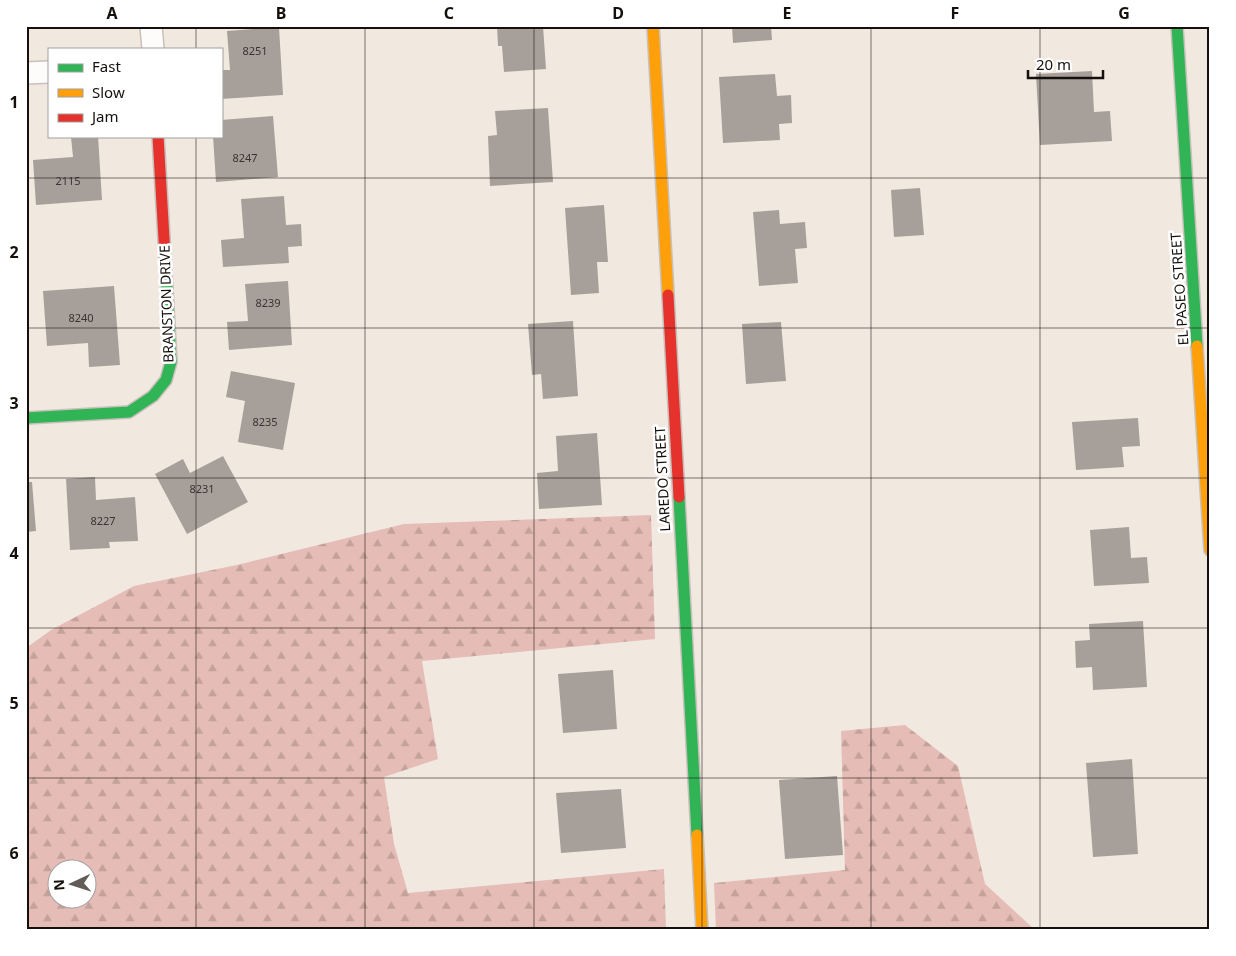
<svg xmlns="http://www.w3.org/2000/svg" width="1236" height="956" font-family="'Noto Sans',sans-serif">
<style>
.forest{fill:url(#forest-firs);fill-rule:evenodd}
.building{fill:#a7a09a}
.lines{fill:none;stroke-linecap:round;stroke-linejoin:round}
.street-casing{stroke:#c8c0bb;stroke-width:24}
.fast-casing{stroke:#c8c0bb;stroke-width:14}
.slow-casing{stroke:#c8c0bb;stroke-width:14}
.jam-casing{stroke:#c8c0bb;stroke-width:14}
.street{stroke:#fdfcfa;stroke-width:21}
.fast{stroke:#30b455;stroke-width:11}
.slow{stroke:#ff9f0a;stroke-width:11}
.jam{stroke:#e5322d;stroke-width:11}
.grid{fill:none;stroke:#15100c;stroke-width:1;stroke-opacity:0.55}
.labels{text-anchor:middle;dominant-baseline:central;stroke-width:5;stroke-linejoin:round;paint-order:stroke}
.number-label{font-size:11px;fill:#3a3430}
.street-label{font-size:14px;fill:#15100c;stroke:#fff}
.neatline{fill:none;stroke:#15100c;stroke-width:2}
.grid-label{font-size:16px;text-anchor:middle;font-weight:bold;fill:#15100c}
</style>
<defs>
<pattern id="forest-firs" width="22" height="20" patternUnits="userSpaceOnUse" patternTransform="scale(1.25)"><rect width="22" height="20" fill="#e5bcb6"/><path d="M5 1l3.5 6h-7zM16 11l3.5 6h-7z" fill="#c4a19b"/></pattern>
</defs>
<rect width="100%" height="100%" fill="#f1e8e0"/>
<!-- forest -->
<path class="forest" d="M 651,515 L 655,639 L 422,661 L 438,759 L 384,777 L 394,844 L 408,893 L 664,869 L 666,930 L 26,930 L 26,648 L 51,630 L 134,586 L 237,565 L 404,524 ZM 58,868 L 88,868 L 88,898 L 58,898 Z
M 905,725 L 958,766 L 985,884 L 1035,930 L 716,930 L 714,883 L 845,870 L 841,731 Z"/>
<!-- building -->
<path class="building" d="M 497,26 L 543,26 L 546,69 L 504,72 L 502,46 L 498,46 Z
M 732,26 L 771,26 L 772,40 L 733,43 Z
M 279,27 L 283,95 L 221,99 L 221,70 L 230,70 L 227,31 Z
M 1092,71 L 1094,112 L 1110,111 L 1112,141 L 1040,145 L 1036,74 Z
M 775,74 L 777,96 L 791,95 L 792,123 L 779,124 L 780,140 L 723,143 L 719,77 Z
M 548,108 L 553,182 L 490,186 L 488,136 L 497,135 L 495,111 Z
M 273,116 L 278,177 L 216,182 L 213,136 L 221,136 L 221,120 Z
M 98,136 L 102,200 L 36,205 L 33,160 L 73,157 L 71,137 Z
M 920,188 L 924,235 L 894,237 L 891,190 Z
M 284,196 L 286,225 L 301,224 L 302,246 L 288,247 L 289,263 L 223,267 L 221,240 L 244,238 L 241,199 Z
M 604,205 L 608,262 L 597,262 L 599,293 L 571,295 L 565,208 Z
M 779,210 L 780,224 L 805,222 L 807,248 L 795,249 L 798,283 L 759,286 L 753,212 Z
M 288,281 L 292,345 L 229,350 L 227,322 L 248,321 L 245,284 Z
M 114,286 L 120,365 L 89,367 L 88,343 L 47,346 L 43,291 Z
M 573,321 L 578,396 L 543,399 L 541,374 L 532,375 L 528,324 Z
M 781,322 L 786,381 L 746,384 L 742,324 Z
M 231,371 L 295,383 L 283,450 L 238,442 L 245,401 L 226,397 Z
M 1138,418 L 1140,446 L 1122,447 L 1124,467 L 1076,470 L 1072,422 Z
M 597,433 L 602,505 L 539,509 L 537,473 L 558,471 L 556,436 Z
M 223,456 L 248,502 L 187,534 L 155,474 L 183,459 L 190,473 Z
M 95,477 L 96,500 L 135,497 L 138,541 L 109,542 L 110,548 L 70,550 L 66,479 Z
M 26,482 L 32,482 L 36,531 L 26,532 Z
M 1129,527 L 1131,558 L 1147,557 L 1149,583 L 1094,586 L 1090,530 Z
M 1143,621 L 1147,687 L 1093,690 L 1092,667 L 1076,668 L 1075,641 L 1090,640 L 1089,624 Z
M 613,670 L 617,729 L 563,733 L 558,674 Z
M 1132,759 L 1138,854 L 1093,857 L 1086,763 Z
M 837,776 L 843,855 L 785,859 L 779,780 Z
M 621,789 L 626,848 L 561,853 L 556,793 Z"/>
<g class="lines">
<defs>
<path id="street" d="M 151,26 L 153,49
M 26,73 L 49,72"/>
<path id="fast" d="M 1177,26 L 1197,346
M 26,418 L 129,412 L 153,396 L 166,380 L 171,362 L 165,256
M 679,497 L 697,835"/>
<path id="slow" d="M 653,26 L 668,295
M 1197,346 L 1210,550
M 697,835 L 702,930"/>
<path id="jam" d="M 158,136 L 165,256
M 668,295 L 679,497"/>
</defs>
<!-- street casing -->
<use href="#street" class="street-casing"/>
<!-- fast casing -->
<use href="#fast" class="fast-casing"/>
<!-- slow casing -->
<use href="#slow" class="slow-casing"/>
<!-- jam casing -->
<use href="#jam" class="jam-casing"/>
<!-- street -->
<use href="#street" class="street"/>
<!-- fast -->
<use href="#fast" class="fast"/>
<!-- slow -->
<use href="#slow" class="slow"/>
<!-- jam -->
<use href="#jam" class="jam"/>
</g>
<!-- grid -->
<path class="grid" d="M 196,26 L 196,49M 365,26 L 365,930M 534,26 L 534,930M 702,26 L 702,930M 871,26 L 871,930M 1040,26 L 1040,930M 196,136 L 196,930M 26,178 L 1210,178M 26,328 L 1210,328M 26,478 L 1210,478M 26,628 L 1210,628M 26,778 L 1210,778"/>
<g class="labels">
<!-- number labels -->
<g class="number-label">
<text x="255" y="50">8251</text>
<text x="245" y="157">8247</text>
<text x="68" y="180">2115</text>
<text x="268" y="302">8239</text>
<text x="81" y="317">8240</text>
<text x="265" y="421">8235</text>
<text x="202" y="488">8231</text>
<text x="103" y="520">8227</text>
</g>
<!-- street labels -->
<g class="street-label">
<text transform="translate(1179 289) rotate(-94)">EL PASEO STREET</text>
<text transform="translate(166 304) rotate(-92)">BRANSTON DRIVE</text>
<text transform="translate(662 479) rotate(-93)">LAREDO STREET</text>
</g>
</g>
<!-- border -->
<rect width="1236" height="956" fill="none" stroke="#ffffff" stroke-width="55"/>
<!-- legend -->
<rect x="48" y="48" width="175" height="90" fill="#ffffff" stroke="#a19f9e"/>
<rect x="58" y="64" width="25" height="8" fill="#30b455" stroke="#a19f9e"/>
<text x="92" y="72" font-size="15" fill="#15100c">Fast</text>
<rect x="58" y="89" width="25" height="8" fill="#ff9f0a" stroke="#a19f9e"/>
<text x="92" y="98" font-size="15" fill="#15100c">Slow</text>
<rect x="58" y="114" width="25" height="8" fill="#e5322d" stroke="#a19f9e"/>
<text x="92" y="122" font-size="15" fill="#15100c">Jam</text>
<!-- north arrow -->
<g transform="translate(72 884) rotate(266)"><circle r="24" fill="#ffffff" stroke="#a19f9e"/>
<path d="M0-4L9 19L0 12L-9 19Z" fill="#625c56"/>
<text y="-8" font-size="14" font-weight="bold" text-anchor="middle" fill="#15100c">N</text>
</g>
<!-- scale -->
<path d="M1028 70v8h75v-8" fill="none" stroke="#15100c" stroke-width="2.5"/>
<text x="1036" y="70" font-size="15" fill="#15100c" stroke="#ffffff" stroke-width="4" paint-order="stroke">20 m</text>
<rect x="28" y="28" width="1180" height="900" class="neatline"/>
<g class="grid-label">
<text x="112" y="19">A</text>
<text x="281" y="19">B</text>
<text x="449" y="19">C</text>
<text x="618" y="19">D</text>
<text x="787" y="19">E</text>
<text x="955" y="19">F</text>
<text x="1124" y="19">G</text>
<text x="14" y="108">1</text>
<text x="14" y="258">2</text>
<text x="14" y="409">3</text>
<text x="14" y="559">4</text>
<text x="14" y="709">5</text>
<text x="14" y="859">6</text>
</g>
</svg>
